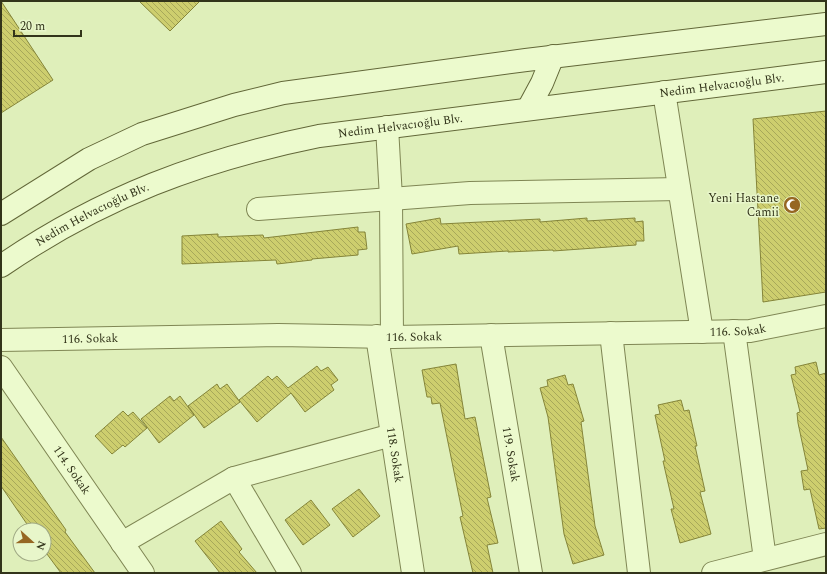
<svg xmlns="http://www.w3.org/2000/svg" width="827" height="574" font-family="Spectral,serif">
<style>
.building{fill:url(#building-back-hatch);stroke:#858539}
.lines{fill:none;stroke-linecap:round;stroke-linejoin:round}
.minor-casing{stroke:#7f8654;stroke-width:24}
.secondary-casing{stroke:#626738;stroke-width:24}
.minor{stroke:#ecfacd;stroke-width:22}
.secondary{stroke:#ecfacd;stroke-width:22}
.labels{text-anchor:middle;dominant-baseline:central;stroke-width:3;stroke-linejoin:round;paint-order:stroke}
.street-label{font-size:12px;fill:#32341a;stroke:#e8f6ca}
.poi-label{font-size:12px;fill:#32341a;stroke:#e8f6ca;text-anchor:end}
</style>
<defs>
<pattern id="building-back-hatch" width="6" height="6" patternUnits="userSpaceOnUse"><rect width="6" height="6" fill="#cdce6e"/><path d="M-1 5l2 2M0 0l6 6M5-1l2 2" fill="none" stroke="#a7a85a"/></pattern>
</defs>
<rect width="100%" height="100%" fill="#dfefba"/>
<!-- building -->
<path class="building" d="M 1,1 L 53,80 L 1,113 Z
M 139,1 L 200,1 L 170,31 Z
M 826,111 L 826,292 L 763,302 L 753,119 Z
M 440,218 L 441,224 L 540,219 L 540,222 L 587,218 L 587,221 L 635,218 L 635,222 L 643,221 L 644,241 L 636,241 L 636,245 L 553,251 L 553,250 L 508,252 L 508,251 L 459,254 L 458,246 L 412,254 L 406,224 Z
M 358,227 L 358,232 L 365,232 L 367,249 L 358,250 L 358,255 L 312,259 L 312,260 L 277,264 L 276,260 L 182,264 L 182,236 L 218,234 L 218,237 L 263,235 L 264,238 Z
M 816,362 L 819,375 L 826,373 L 826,528 L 819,529 L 810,489 L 804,490 L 801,471 L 808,470 L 798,423 L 797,413 L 800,412 L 791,375 L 796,374 L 795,367 Z
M 456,364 L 465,419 L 475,417 L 491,497 L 487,498 L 498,543 L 487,545 L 493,573 L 473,573 L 460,517 L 463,516 L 440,403 L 432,404 L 431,397 L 427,397 L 422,370 Z
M 317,366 L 321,371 L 328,367 L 338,380 L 331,385 L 334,390 L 305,412 L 291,393 L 257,422 L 239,400 L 268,376 L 272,380 L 277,376 L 288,388 Z
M 565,375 L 568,385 L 573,384 L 584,421 L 581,422 L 595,526 L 604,555 L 573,564 L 564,534 L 548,417 L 540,388 L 548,386 L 547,380 Z
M 217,384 L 220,389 L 227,384 L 240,402 L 204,428 L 188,406 Z
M 170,396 L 174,401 L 180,396 L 194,415 L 159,443 L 141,419 Z
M 681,400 L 684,411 L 689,410 L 697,446 L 695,446 L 705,491 L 700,492 L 711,534 L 680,543 L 671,509 L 674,509 L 663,461 L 665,461 L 655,415 L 660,414 L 658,405 Z
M 123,411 L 128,416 L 133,412 L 147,428 L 125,447 L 123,445 L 112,454 L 95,436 Z
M 1,437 L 66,530 L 65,532 L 95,573 L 61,573 L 44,550 L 44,530 L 31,530 L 1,486 Z
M 359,489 L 380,516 L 353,537 L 332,509 Z
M 311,500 L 330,525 L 303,545 L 285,520 Z
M 221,521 L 242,549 L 239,552 L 257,573 L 220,573 L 195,541 Z"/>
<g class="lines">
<defs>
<g id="minor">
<path d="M 664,92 L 702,332"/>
<path d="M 387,127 L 391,198 L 392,337"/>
<path d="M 258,209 L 470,193 L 679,189"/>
<path d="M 734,331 L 765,559"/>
<path d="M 611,333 L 639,573"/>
<path id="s1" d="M 491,335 L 531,573"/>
<path id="s2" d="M 377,336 L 413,573"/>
<path id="s3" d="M 1,340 L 278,335 L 392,337 L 750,331 L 826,316"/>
<path id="s4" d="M 1,367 L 143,573"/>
<path d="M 234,478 L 290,573"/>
<path d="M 122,543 L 234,478 L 392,435"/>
<path d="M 713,573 L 826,544"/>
</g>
<g id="secondary">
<path d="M 528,109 L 542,83 L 553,56"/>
<path d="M 1,214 L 89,159 L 142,134 L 234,105 L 283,93 L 526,60 L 826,24"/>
<path id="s5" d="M 1,266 C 102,197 200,160 319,136 L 826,72"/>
</g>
</defs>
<!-- minor casing -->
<use href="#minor" class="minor-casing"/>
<!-- secondary casing -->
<use href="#secondary" class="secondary-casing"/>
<!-- minor -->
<use href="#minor" class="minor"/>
<!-- secondary -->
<use href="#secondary" class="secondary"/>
</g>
<!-- icons -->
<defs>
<symbol id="mosque-disc" viewBox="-11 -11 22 22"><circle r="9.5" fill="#966723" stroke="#e8f6ca"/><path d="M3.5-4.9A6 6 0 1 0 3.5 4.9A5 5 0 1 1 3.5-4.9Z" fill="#fff"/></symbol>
</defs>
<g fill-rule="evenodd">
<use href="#mosque-disc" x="782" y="195" width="20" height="20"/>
</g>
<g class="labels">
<!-- street labels -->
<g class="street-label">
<text stroke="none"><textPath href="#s5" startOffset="752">Nedim Helvacıoğlu Blv.</textPath></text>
<text stroke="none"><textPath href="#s5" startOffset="428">Nedim Helvacıoğlu Blv.</textPath></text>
<text stroke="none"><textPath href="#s5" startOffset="105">Nedim Helvacıoğlu Blv.</textPath></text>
<text stroke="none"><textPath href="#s3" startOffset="737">116. Sokak</textPath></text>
<text stroke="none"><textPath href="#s3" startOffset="413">116. Sokak</textPath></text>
<text stroke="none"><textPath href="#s3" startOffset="89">116. Sokak</textPath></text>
<text stroke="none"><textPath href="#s1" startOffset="121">119. Sokak</textPath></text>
<text stroke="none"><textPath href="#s2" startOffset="120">118. Sokak</textPath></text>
<text stroke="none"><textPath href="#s4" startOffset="125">114. Sokak</textPath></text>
</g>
<!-- poi labels -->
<g class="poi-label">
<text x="779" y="198">Yeni Hastane<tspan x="779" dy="14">Camii</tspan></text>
</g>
</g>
<!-- border -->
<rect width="827" height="574" fill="none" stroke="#32341a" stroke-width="4"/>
<!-- north arrow -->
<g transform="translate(32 542) rotate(111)"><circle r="19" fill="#e8f6ca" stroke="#9fa884"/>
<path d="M0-3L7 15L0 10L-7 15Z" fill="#966723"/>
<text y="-6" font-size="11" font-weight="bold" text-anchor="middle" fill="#32341a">N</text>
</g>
<!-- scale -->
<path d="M14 30v6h67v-6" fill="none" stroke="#32341a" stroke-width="2"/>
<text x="20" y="30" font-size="12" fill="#32341a" stroke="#e8f6ca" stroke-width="3" paint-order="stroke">20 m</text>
</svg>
